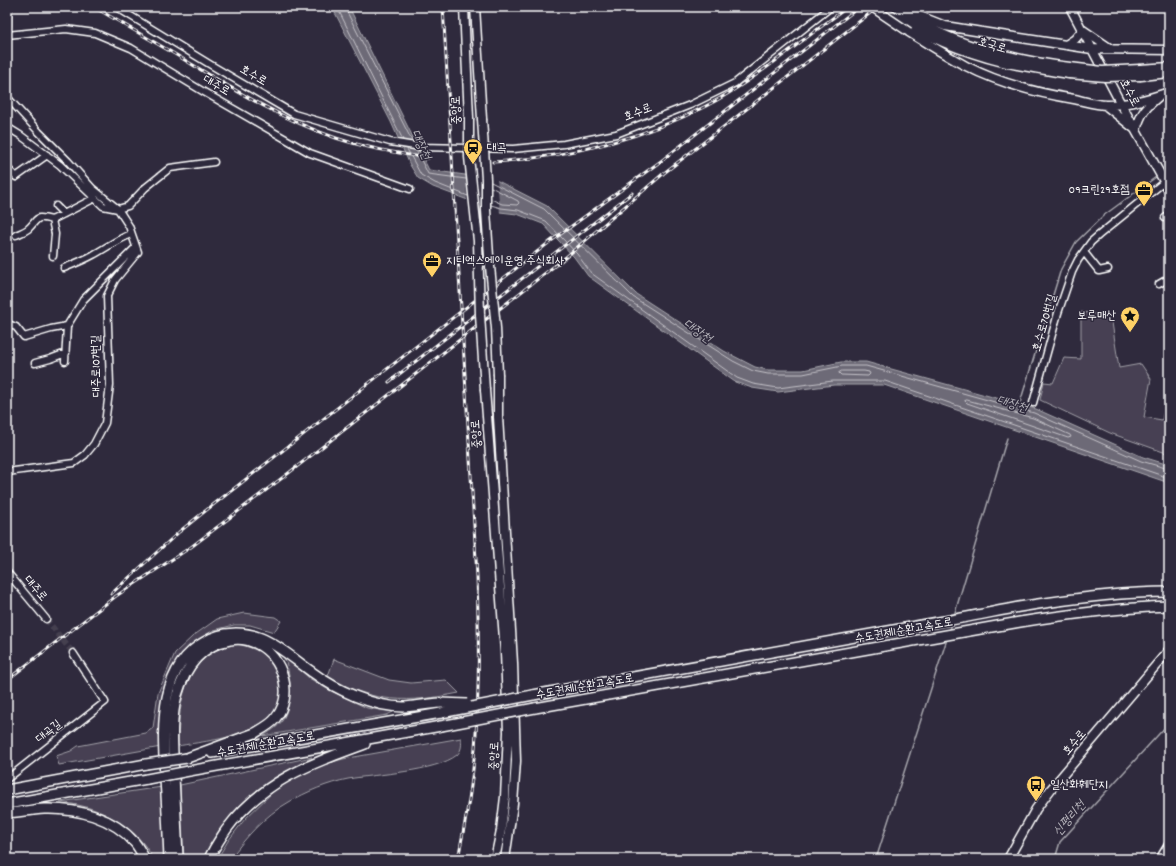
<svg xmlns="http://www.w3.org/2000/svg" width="1176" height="866" font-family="Dekko,'Poor Story',sans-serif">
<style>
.green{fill:#464152;stroke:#a2a0a8}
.water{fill:#6d6a77;stroke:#a7a6ad}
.pier{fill:#2f2a3d}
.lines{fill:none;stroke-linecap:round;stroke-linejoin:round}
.shore{stroke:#c5c3c9;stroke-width:1}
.stream{stroke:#a7a6ad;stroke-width:1.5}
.minor-tunnel{stroke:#443f50;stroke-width:6;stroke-dasharray:6 3;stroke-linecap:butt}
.minor-casing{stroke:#fff;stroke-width:9}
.major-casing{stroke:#fff;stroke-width:11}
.highway-casing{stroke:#fff;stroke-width:12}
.minor{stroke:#2f2a3d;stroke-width:6}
.major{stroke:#2f2a3d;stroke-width:8}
.highway{stroke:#2f2a3d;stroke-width:9}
.rail-casing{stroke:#fff;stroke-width:3}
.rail{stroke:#2f2a3d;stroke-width:1.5;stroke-dasharray:4.5;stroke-linecap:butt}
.major-bridge-casing{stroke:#fff;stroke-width:11;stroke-linecap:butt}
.highway-bridge-casing{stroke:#fff;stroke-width:12;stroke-linecap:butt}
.major-bridge{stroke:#2f2a3d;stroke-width:8}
.highway-bridge{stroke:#2f2a3d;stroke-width:9}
.labels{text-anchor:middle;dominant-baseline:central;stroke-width:3;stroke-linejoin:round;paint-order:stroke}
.street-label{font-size:12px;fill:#fff;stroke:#2f2a3d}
.poi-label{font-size:12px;fill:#fff;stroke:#2f2a3d;text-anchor:start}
.water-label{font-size:13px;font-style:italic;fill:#b6b4bb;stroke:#2f2a3d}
</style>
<rect width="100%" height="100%" fill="#2f2a3d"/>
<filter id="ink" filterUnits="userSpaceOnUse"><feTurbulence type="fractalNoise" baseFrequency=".025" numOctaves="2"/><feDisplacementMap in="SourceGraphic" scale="8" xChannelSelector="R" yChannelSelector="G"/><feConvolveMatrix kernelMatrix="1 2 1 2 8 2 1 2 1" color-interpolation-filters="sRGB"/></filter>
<g filter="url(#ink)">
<!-- green -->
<path class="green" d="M 1081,312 L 1111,316 L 1119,368 L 1141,364 L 1151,379 L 1144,417 L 1162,420 L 1164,410 L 1169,411 L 1169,454 L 1110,433 L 1040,400 L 1044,382 L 1053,383 L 1064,358 L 1081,359 Z
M 244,613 L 275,617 L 281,621 L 274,632 L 250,625 L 234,625 L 214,630 L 198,639 L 186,651 L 173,671 L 161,747 L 59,765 L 56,756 L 71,751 L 78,746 L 146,733 L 153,728 L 158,693 L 175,653 L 193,636 L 217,619 Z
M 238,644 C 259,650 274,655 280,679 C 295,735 214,739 178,746 C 179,708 181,667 220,648 C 225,646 232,645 238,644 Z
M 274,649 L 293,663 L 309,678 L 327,689 L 367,708 L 393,712 L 387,715 L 263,736 C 269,732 278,727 282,721 C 292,706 292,676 285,660 C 283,656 278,652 274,649 Z
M 334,659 L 389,680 L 411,683 L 446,680 L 459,693 C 410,703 372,704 328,676 Z
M 461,738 C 462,744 462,750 457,755 C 435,772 377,774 348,779 C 328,783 306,792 289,802 C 264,816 246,837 230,859 L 217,859 L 228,841 L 245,819 L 276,789 L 292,779 L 318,766 L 343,759 Z
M 312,757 L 272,780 L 249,799 L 205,859 L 184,859 L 180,785 Z
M 162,787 L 166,859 L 153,859 C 143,837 121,821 100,812 C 87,806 73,804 60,802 Z"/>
<!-- water -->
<path class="water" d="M 332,7 L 349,7 L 429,170 L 494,179 L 547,206 L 636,294 L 724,351 L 755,367 L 768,370 L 803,370 L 841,362 L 866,362 L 1036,409 L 1143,457 L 1169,465 L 1169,483 L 884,385 L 834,385 L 778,392 L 752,388 L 735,382 L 588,276 L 574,257 L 543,224 L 517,214 L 500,212 L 433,187 L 418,178 L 410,165 L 391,122 Z"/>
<!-- pier -->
<path class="pier" d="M 466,173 L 497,178 L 500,214 L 467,202 Z"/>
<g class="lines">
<!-- shore -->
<path class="shore" d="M 337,7 L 403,140
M 346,7 L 346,10 L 412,141
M 407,149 L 421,175 L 435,183 L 468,196
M 416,150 L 428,174 L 466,179
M 491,182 L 544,209 L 633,297 L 733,361 L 753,371 L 768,374 L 803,374 L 842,366 L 866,366 L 1034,413 L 1141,461 L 1169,469
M 491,187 L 518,201 L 519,203 L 517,205 L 502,204 L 491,199
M 491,205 L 501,208 L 518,210 L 546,221 L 577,254 L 591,273 L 737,378 L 753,384 L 778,388 L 833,381 L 885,381 L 1169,478
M 842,371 L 864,371 L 869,372 L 870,374 L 868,376 L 841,375 L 839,373 Z
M 967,400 L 1033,418 L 1070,435 L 1071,437 L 1068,438 L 967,403 L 965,401 Z"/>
<!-- stream -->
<path class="stream" d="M 1164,171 L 1169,167
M 1019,406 L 1061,269 L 1076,242 L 1103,216 L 1156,177
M 954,616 L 1007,438
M 949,632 L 952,624
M 876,859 L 947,639
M 1055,859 L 1060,842 L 1169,723"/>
<!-- minor-tunnel -->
<path class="minor-tunnel" d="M 46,619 L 73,653"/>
<defs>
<path id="minor" d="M 116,7 L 211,65 L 294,114 L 390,142 L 421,147 L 513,149 L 564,144 L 616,134 L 690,105 L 735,83 L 831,7
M 7,26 L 8,7
M 7,35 L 66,29 L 95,33 L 131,48 L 204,92 L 310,153 L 410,189
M 7,97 L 39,132 L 68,161 L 92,188 L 118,209 L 129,226 L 138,252 L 115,280 L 107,296 L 110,385 L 105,423 L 94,444 L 85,455 L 74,463 L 7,472
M 7,127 L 20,135 L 60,165 L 103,206 L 118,209 L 128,206 L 145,188 L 170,168 L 214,162
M 7,168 L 16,177 L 47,155
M 56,206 L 64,214
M 1165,218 L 1169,215
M 52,220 L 55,234 L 53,256
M 16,235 C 20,233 24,232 28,229 C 39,219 34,215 52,220 L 95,198
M 1084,252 L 1099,271 L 1108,269
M 64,268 C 74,264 84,260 93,255 C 106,248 118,239 131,234
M 1169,277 L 1166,280 L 1169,283
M 1159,284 L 1166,280
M 8,324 L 16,327 L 24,337 L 51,329 L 67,326
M 65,361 L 67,326 L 83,300 L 136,247
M 35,363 L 50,359 L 66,353
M 1033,403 L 1058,313 L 1072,272 L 1078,260 L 1091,242 L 1099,235 L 1169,178
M 7,572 L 46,619
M 7,779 L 105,702 L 73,653"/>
<path id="major" d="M 464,7 L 469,118
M 475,7 L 482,119
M 897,7 L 945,26 L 988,33 L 1092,49 L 1169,50
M 1070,7 L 1121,104 L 1169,190
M 885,12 C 921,34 963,52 1003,62 C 1025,67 1047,70 1069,74
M 900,14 C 923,25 946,37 970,45 C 1003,56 1036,63 1070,67
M 909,32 C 928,44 947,56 966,66 C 999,83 1037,93 1074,99 C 1084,101 1096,105 1107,105 C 1128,105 1149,99 1169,92
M 1066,45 L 1075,39 L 1083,30 L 1111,49
M 1140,69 L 1169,67
M 1141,76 L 1169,73
M 1105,105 L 1136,130 C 1141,113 1145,108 1158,97
M 498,375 L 498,417 L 513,663 L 516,761 L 513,804 L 505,859
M 485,390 L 505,652 L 508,732 L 505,797 L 501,830 L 495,859
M 1008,859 L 1036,809 L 1051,789 L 1169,650"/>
<path id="highway" d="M 533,695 L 938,622 C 965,618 992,612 1019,607 C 1068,599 1119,592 1169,592
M 535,708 L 1020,622 C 1070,614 1119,608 1169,606
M 212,753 L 441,713
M 189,771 L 441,726
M 7,790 L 146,764
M 7,804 L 147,779
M 7,813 C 19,812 31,810 44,809 C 77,808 113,817 135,843 C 139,848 142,854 145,859
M 169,859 C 168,833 167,806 165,780 C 163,732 156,668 206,641 C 222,631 244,631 261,638 C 279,645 296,661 312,672 C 336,690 373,707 404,707 C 416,706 428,704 440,703
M 178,859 C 177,831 175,802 174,774 C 173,748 170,721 177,695 C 185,668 201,645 230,640 C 239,638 249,640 257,644 C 283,657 295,695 275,719 C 270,725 262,729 255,733 L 187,758
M 209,859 C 213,849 220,839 226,830 C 262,781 310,764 365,744
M 1161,859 L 1169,846"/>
</defs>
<!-- minor casing -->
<use href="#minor" class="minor-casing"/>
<!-- major casing -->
<use href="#major" class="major-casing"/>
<!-- highway casing -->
<use href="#highway" class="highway-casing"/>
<!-- minor -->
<use href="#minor" class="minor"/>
<!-- major -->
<use href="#major" class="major"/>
<!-- highway -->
<use href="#highway" class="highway"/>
<defs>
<path id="rail" d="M 94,7 C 123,24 153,41 183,59 C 233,89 281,119 336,138 C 366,148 397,153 428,158
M 443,7 L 477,576 C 479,643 480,711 472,778 C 469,805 463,832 458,859
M 493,162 C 566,157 640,140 706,106 C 757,79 801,40 848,7
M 389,382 L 632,193
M 111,594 L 179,532 L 204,512 L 551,241 L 661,161 L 859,7
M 7,680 L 116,596 L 191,547 L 290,472 L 566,257 L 664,173 L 878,7"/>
</defs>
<!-- rail casing -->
<use href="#rail" class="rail-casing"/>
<!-- rail -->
<use href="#rail" class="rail"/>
<defs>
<path id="major-bridge" d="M 872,7 L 909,32
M 1070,67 L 1102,71 L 1140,69
M 1069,74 L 1105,77 L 1141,76
M 469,118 L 469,157 L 478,241 L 480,315 L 485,390
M 482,119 L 486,179 L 486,210 L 489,256 L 496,328 L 498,375"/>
<path id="highway-bridge" d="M 440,703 L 467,704
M 441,713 L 533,695
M 441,726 L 535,708
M 146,764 L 187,758
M 147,779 L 189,771"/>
</defs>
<!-- major-bridge casing -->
<use href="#major-bridge" class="major-bridge-casing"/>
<!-- highway-bridge casing -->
<use href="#highway-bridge" class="highway-bridge-casing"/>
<!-- major-bridge -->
<use href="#major-bridge" class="major-bridge"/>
<!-- highway-bridge -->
<use href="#highway-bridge" class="highway-bridge"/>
</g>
</g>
<!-- icons -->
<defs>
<symbol id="station-pin" viewBox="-11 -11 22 30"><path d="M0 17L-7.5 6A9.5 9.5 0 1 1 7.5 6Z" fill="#ffd166" stroke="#2f2a3d"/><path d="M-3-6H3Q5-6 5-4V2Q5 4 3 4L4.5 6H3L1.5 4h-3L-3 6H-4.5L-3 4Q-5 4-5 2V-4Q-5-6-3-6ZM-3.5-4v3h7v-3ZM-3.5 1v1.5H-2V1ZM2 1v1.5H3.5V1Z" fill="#111"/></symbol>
<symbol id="office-pin" viewBox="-11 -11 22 30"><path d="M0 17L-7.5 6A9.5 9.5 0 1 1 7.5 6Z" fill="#ffd166" stroke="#2f2a3d"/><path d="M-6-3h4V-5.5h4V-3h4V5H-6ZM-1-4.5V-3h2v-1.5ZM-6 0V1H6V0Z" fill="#111"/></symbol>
<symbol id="sight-pin" viewBox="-11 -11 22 30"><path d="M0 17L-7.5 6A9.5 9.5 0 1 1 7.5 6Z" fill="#ffd166" stroke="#2f2a3d"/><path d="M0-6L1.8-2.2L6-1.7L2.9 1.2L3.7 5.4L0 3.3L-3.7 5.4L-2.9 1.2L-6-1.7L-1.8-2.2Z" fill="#111"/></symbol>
<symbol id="bus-pin" viewBox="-11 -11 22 30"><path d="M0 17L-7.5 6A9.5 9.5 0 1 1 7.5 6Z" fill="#ffd166" stroke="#2f2a3d"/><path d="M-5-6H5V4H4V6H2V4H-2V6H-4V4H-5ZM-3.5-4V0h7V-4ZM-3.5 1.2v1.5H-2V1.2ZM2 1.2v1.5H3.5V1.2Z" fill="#111"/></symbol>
</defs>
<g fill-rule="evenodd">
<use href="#station-pin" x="462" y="137" width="22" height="30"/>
<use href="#office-pin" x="1133" y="179" width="22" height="30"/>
<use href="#office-pin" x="421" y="250" width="22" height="30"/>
<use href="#sight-pin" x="1119" y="305" width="22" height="30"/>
<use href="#bus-pin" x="1025" y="774" width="22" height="30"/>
</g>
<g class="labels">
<!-- street labels -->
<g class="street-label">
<text transform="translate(992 46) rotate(17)">호국로</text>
<text transform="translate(253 76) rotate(30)">호수로</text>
<text transform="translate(216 86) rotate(30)">대주로</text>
<text transform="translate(1129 93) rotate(62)">호수로</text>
<text transform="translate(457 110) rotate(-91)">중앙로</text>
<text transform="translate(638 113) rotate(-21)">호수로</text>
<text transform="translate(1045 323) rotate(-74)">호수로70번길</text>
<text transform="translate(97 366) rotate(-91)">대주로107번길</text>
<text transform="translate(477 434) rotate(-94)">중앙로</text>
<text transform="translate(35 589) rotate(50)">대주로</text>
<text transform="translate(904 631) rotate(-10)">수도권제1순환고속도로</text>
<text transform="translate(585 687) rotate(-10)">수도권제1순환고속도로</text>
<text transform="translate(49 732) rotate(-38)">대곡길</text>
<text transform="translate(1075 743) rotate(-50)">호수로</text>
<text transform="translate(266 745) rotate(-10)">수도권제1순환고속도로</text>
<text transform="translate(495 756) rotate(-88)">중앙로</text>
</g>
<!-- poi labels -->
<g class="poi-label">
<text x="487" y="148">대곡</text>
<text x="1130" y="190" text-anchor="end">09크린29호점</text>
<text x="446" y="261">지티엑스에이운영 주식회사</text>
<text x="1116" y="316" text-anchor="end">보루매산</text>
<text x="1050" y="785">일산화훼단지</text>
</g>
<!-- water labels -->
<g class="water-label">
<text transform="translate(420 145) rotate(66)">대장천</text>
<text transform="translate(697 332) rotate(35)">대장천</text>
<text transform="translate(1012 405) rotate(17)">대장천</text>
<text transform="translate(1070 819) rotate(-49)">신평리천</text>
</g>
</g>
<!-- margin -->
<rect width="1176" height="866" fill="none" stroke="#2f2a3d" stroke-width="24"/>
<rect x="12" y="12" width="1152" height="842" fill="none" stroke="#fff" stroke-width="1.5" filter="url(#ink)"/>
</svg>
